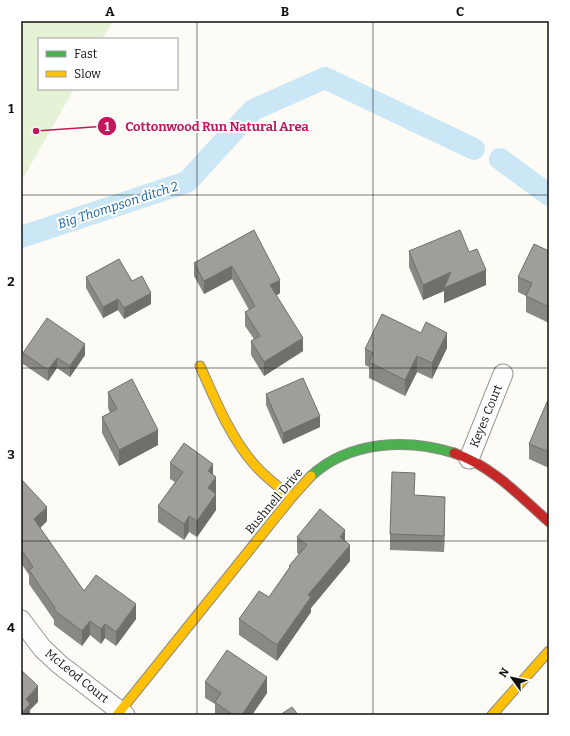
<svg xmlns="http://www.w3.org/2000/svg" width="570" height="736" font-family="Bitter,serif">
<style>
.green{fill:#e5f2d5}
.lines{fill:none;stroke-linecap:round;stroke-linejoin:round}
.canal{stroke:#cbe7f6;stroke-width:22}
.street-casing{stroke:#969693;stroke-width:21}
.fast-casing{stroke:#8d8c8a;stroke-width:11}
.slow-casing{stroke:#8d8c8a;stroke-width:11}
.jam-casing{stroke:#8d8c8a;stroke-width:11}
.street{stroke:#fffefe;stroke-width:19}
.fast{stroke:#4caf50;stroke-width:9}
.slow{stroke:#ffc107;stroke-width:9}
.jam{stroke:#c62828;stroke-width:9}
.wall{fill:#8a8884}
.shaded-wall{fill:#706f6c}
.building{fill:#a09e9a;stroke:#706f6c}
.grid{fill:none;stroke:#101010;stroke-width:1;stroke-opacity:0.55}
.labels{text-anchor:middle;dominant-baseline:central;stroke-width:4;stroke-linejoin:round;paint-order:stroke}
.street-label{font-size:12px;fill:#101010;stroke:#fff}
.water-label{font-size:13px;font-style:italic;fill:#1565a5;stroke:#fff}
.leader{fill:none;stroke:#c2185b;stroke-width:1.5}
.callout-dot{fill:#c2185b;stroke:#fff;stroke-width:1.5}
.mark-label{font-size:12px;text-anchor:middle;font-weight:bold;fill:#fff}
.callout-label{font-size:13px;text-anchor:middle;font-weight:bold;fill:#c2185b;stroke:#fff;stroke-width:4;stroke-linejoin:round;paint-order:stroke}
.neatline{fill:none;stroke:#101010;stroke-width:1.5}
.grid-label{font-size:13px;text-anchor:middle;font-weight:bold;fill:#101010}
</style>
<rect width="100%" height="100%" fill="#fcfbf5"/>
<!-- green -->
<path class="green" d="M 21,21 L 113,21 L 102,39 L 39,39 L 39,89 L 74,89 L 26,173 L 21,180 Z"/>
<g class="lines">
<!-- canal -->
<path class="canal" d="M 500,159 L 549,195
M 21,237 L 187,182 L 253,110 L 325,78 L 474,149"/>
<defs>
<path id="street" d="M 469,459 L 503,374
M 21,620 L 42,648 L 59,664 L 125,715"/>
<path id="fast" d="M 311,476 C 349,441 407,438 454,453"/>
<path id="slow" d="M 200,366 C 215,399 229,435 253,463 C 264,476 278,487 292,497
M 117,715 L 292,497 L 311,476
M 492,715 L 549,651"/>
<path id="jam" d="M 454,453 C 492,466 520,496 549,522"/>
</defs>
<!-- street casing -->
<use href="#street" class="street-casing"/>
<!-- fast casing -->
<use href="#fast" class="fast-casing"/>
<!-- slow casing -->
<use href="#slow" class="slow-casing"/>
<!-- jam casing -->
<use href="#jam" class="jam-casing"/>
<!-- street -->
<use href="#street" class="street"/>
<!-- fast -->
<use href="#fast" class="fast"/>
<!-- slow -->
<use href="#slow" class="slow"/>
<!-- jam -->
<use href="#jam" class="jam"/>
</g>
<!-- wall -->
<path class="wall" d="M 254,230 L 280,293 L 276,296 L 303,351 L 264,376 L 251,355 L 251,341 L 254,339 L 245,326 L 245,312 L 249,310 L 232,279 L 204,294 L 194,276 L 194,263 Z
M 409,251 L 469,252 L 486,285 L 444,303 L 444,291 L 423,300 L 409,267 Z
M 549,251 L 549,323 L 526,312 L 526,296 L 518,292 L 518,277 Z
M 86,277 L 132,281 L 151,304 L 124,319 L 118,310 L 103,318 L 86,288 Z
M 447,348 L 432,379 L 417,372 L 405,396 L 369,378 L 369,367 L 365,365 L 365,349 Z
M 23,353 L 85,355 L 70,377 L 57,368 L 48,381 L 23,364 Z
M 108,392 L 158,445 L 119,466 L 102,433 L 102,417 L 110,413 L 108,408 Z
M 266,394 L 320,427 L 283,444 L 266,405 Z
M 549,403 L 549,468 L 529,459 L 529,444 Z
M 170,463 L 213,475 L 216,493 L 215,494 L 216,510 L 197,537 L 189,532 L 184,540 L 158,522 L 158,506 L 175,482 L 170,479 Z
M 21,479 L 47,521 L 40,528 L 84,591 L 136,619 L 116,646 L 105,638 L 101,644 L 90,635 L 82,646 L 54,625 L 54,620 L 29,584 L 29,575 L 21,563 Z
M 415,495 L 445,512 L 444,552 L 390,550 L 390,534 Z
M 297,537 L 345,541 L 350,561 L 311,608 L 311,612 L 277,661 L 239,635 L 239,619 L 269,597 L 289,568 L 289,566 L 299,554 L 297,553 Z
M 205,682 L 267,693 L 252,715 L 215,715 L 215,704 L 205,698 Z"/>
<!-- shaded-wall -->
<path class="shaded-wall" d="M 232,266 L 232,279 L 204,294 L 204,281 Z
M 486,270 L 486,285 L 444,303 L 444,291 L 423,300 L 423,285 L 451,272 Z
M 280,280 L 280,293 L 270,299 L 270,285 Z
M 151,293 L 151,304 L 124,319 L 124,308 Z
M 118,299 L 118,310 L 103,318 L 103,307 Z
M 447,333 L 447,348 L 432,379 L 432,363 Z
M 303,338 L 303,351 L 264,376 L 264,362 Z
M 85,344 L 85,355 L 70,377 L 70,366 Z
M 417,356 L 417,372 L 405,396 L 405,380 Z
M 57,358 L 57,368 L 48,381 L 48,370 Z
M 320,416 L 320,427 L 283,444 L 283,433 Z
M 158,430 L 158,445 L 119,466 L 119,450 Z
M 213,464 L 213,479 L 208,471 Z
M 216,477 L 216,493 L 208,504 L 208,488 Z
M 216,494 L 216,510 L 197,537 L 197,521 Z
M 445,497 L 445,512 L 444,552 L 444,536 Z
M 47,507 L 47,521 L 34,534 L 34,519 Z
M 189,516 L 189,532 L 184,540 L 184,524 Z
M 345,530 L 345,546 L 340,537 Z
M 350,545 L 350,561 L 311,608 L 311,612 L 277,661 L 277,645 L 308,595 Z
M 136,604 L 136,619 L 116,646 L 116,632 Z
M 90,621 L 90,635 L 82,646 L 82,631 Z
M 105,624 L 105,638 L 101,644 L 101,629 Z
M 267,677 L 267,693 L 252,715 L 242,715 Z
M 38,686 L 38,702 L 30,710 L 30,715 L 21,715 L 26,699 Z"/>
<!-- building -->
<path class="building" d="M 254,230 L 280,280 L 270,285 L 303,338 L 264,362 L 251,341 L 260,336 L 245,312 L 255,306 L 232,266 L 204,281 L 194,263 Z
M 460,230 L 469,252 L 477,249 L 486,270 L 444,288 L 451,272 L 423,285 L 409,251 Z
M 534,244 L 549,251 L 549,307 L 526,296 L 532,283 L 518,277 Z
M 119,259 L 132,281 L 142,276 L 151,293 L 124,308 L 118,299 L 103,307 L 86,277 Z
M 382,314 L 421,333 L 426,322 L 447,333 L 432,363 L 417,356 L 405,380 L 369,362 L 373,353 L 365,349 Z
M 47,318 L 85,344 L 70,366 L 57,358 L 48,370 L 23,353 Z
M 303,378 L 320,416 L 283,433 L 266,394 Z
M 132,379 L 158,430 L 119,450 L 102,417 L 117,409 L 108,392 Z
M 547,402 L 549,403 L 549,452 L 529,444 Z
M 184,443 L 213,464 L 208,471 L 216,477 L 208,488 L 216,494 L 197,521 L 189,516 L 184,524 L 158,506 L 183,472 L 170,463 Z
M 392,472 L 415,473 L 414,495 L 445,497 L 444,536 L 390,534 Z
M 21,479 L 47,507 L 34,519 L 84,591 L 96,575 L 136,604 L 116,632 L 105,624 L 101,629 L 90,621 L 82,631 L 54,610 L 55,608 L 29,570 L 33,567 L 21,549 Z
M 320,509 L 345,530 L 340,537 L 350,545 L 308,595 L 311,597 L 277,645 L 239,619 L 259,591 L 269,597 L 290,567 L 289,566 L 307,545 L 297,537 Z
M 227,650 L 267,677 L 242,715 L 233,715 L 215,702 L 221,693 L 205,682 Z
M 21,670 L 38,686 L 26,699 L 30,704 L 21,714 Z
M 292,707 L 298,715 L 280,715 Z"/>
<!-- grid -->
<path class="grid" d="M 197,21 L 197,715M 373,21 L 373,715M 21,195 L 549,195M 21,368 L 549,368M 21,541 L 549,541"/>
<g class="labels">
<!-- street labels -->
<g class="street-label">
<text transform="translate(486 416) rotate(-68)">Keyes Court</text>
<text transform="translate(274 501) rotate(-50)">Bushnell Drive</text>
<text transform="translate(77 676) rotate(39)">McLeod Court</text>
</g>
<!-- water labels -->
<g class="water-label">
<text transform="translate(118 205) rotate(-18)">Big Thompson ditch 2</text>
</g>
</g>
<!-- callouts -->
<path class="leader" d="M36 131L107 126"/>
<g class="callout-dot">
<circle cx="36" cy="131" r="4"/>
<circle cx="107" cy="126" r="10"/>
</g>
<g class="mark-label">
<text x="107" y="131">1</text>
</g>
<g class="callout-label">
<text x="217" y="131">Cottonwood Run Natural Area</text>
</g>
<!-- border -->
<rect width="570" height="736" fill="none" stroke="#ffffff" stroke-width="44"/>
<!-- legend -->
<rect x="38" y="38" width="140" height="52" fill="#ffffff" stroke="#9f9f9f"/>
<rect x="46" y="51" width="20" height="6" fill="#4caf50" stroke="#9f9f9f"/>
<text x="74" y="58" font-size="12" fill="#101010">Fast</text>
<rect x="46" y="71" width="20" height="6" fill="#ffc107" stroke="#9f9f9f"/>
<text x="74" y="78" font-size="12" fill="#101010">Slow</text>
<!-- north arrow -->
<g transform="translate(512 678) rotate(303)" stroke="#ffffff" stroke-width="3" paint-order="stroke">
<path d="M0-3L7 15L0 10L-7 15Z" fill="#101010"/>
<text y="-6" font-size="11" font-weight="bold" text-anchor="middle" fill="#101010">N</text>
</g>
<rect x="22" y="22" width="526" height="692" class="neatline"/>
<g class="grid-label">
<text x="110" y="16">A</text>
<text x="285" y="16">B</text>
<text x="460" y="16">C</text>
<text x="11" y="113">1</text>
<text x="11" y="286">2</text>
<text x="11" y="459">3</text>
<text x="11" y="632">4</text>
</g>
</svg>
